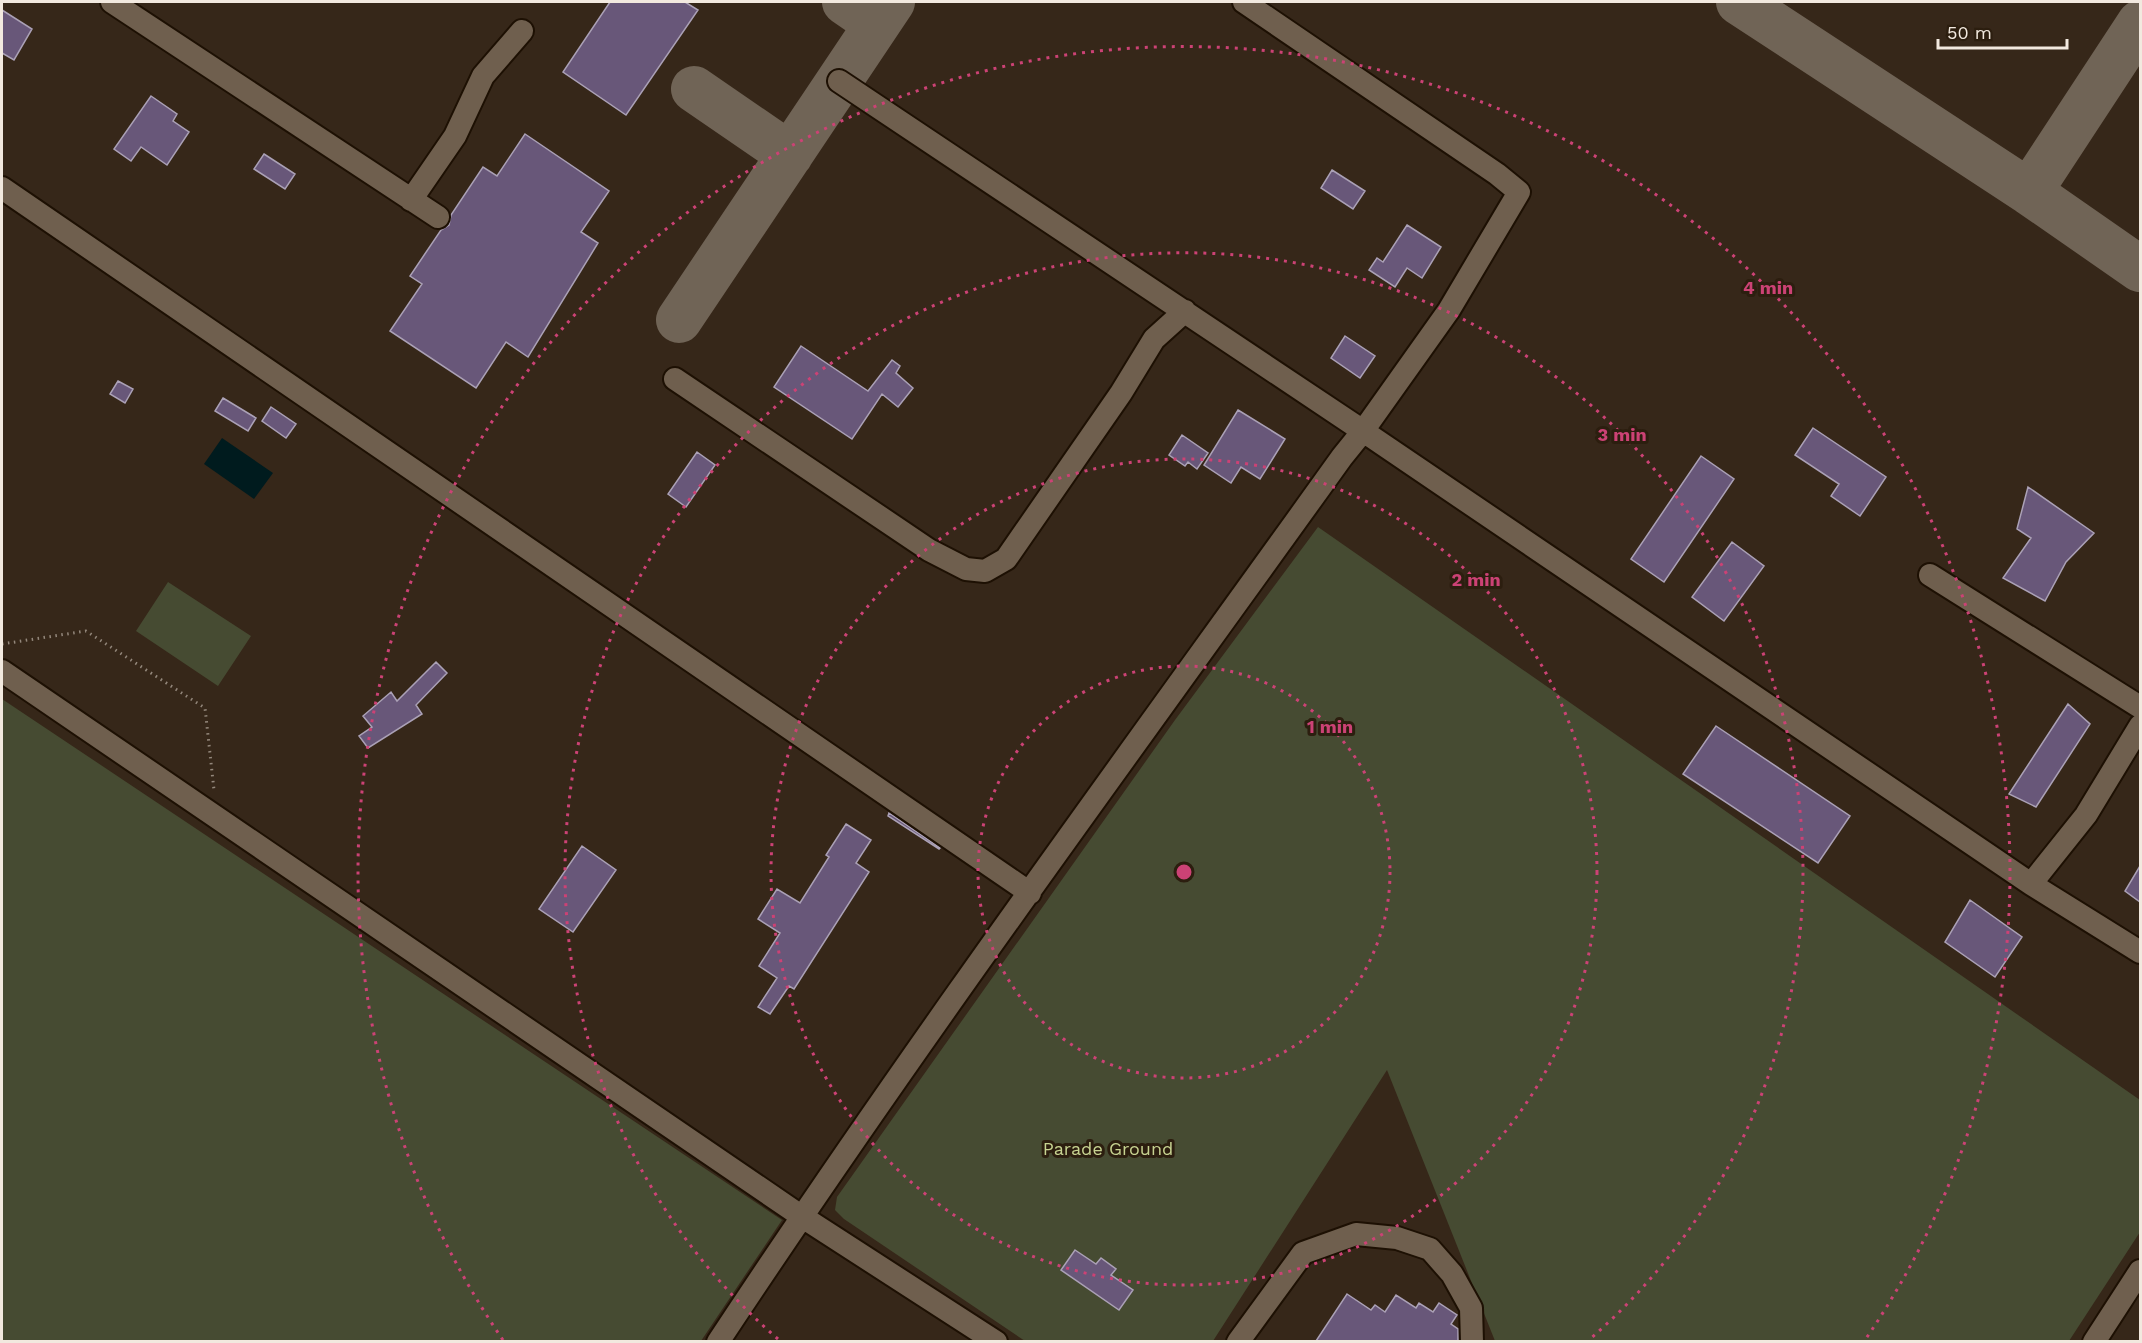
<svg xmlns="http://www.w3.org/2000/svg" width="2142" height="1343" font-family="'Work Sans',sans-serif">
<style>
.green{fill:#464b32}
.water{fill:#001b1e}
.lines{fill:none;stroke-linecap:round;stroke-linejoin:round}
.taxiway{stroke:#706456;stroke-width:46}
.building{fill:#685779;stroke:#aba1b6;stroke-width:1.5}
.minor-casing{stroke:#1d1003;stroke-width:26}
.path{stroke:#93877b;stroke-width:3;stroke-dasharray:1.5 4.5;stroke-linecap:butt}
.minor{stroke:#6f5f4e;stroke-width:22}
.ring{fill:none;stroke:#cc4275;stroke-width:3;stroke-dasharray:3 6}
.labels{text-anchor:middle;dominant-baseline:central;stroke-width:6;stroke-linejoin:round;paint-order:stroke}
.park-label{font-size:18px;fill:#c7d391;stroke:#2c1e0f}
.centre{fill:#cc4275;stroke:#2c1e0f;stroke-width:3}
.ring-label{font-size:18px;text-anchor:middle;font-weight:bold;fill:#cc4275;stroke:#2c1e0f;stroke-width:6;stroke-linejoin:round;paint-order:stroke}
</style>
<rect width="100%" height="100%" fill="#362719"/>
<!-- green -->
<path class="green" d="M 1318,527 L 2140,1100 L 2140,1232 L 2069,1341 L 1495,1341 L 1387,1070 L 1213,1341 L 1025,1341 L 844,1219 L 835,1210 L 837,1197 L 1175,720 Z
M 168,582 L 251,636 L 218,686 L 136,631 Z
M 2,699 L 782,1220 L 701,1341 L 2,1341 Z"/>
<!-- water -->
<path class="water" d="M 222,438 L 273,473 L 254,499 L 204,464 Z"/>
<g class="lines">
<!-- taxiway -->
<path class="taxiway" d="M 845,2 L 877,24
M 1739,2 L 2029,192 L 2140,269
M 694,89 L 790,155
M 2029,192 L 2140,23
M 679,320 L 892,2"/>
</g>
<!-- building -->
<path class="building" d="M 610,2 L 685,2 L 698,10 L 626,115 L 563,72 Z
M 2,10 L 32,29 L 14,60 L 2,53 Z
M 151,96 L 177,114 L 173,121 L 189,132 L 167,165 L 141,147 L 131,161 L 114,149 Z
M 525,134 L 609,191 L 581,232 L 598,243 L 528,357 L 506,342 L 476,388 L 390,331 L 422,284 L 410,276 L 441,230 L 449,225 L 451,215 L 483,167 L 497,176 Z
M 264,154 L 295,174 L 285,189 L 254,169 Z
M 1332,170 L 1365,191 L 1353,209 L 1321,188 Z
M 1407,225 L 1441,247 L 1422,278 L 1407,268 L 1395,287 L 1369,270 L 1377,258 L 1383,262 Z
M 1345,336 L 1375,356 L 1360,378 L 1331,358 Z
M 801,346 L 868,391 L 892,360 L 900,366 L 896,373 L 913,388 L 898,407 L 882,394 L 852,439 L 774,387 Z
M 118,381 L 133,389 L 125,403 L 110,394 Z
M 223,398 L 256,418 L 248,431 L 215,411 Z
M 271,407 L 296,424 L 286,438 L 262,421 Z
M 1238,410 L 1285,439 L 1260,479 L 1241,467 L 1231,483 L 1204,465 Z
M 1813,428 L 1886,477 L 1860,516 L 1831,496 L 1839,484 L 1795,455 Z
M 1182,435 L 1208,453 L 1197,469 L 1188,462 L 1185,466 L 1169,455 Z
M 697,452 L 715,465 L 686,507 L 668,494 Z
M 1701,456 L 1734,479 L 1664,582 L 1631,559 Z
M 2028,487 L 2094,533 L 2066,562 L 2045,601 L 2003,578 L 2031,538 L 2017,529 Z
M 1732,542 L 1764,566 L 1724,621 L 1692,597 Z
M 436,662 L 447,673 L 416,705 L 422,714 L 368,748 L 359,736 L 372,727 L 363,716 L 391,692 L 397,701 Z
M 2068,704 L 2090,724 L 2036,807 L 2009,794 Z
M 1716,726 L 1850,816 L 1818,863 L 1683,774 Z
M 889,813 L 940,848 L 939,849 L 888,816 Z
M 846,824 L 871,840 L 856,863 L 869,872 L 794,989 L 789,986 L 770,1014 L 758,1007 L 777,978 L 759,966 L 780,933 L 758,919 L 777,889 L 800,903 L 829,857 L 826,855 Z
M 582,846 L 616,870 L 573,932 L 539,909 Z
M 2140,866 L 2140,902 L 2125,891 Z
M 1970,900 L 2022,937 L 1995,977 L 1945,942 Z
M 1075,1250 L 1096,1264 L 1101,1258 L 1116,1269 L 1111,1275 L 1133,1290 L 1119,1310 L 1061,1270 Z
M 1347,1294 L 1371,1310 L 1375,1305 L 1385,1312 L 1396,1295 L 1416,1308 L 1419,1303 L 1433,1312 L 1439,1303 L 1457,1315 L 1451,1324 L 1458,1329 L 1458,1341 L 1316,1341 Z"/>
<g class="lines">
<defs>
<path id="minor" d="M 112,2 L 438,217
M 1244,2 L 1497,174 L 1519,192 L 1449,310 L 1363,431 L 2031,884 L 2140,952
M 2,188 L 1030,893
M 411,200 L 455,136 L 483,76 L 522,31
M 675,379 L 929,550 L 966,569 L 985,571 L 1006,559 L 1121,393 L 1154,339 L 1185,311
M 1930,575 L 2140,707
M 2,671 L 801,1216 L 996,1342
M 2031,884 L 2086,815 L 2140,726
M 718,1342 C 917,1041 1132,750 1342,457 L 1363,431 L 839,81
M 1238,1342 L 1303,1253 L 1356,1234 L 1397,1238 L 1430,1249 L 1452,1274 L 1471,1308 L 1472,1342
M 2094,1342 L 2140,1271"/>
</defs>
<!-- minor casing -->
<use href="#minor" class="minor-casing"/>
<!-- path -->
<path class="path" d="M 2,644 L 86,631 L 205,708 L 214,790"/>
<!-- minor -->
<use href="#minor" class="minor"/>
</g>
<!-- distance rings -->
<g class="ring">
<circle cx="1184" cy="872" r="206"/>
<circle cx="1184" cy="872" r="413"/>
<path d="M778 1339A619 619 0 1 1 1590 1339"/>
<path d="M503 1340A826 826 0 1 1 1865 1340"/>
</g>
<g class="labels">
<!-- park labels -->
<g class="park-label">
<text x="1108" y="1148">Parade Ground</text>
</g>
</g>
<circle cx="1184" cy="872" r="9" class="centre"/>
<g class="ring-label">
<text x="1768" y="294">4 min</text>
<text x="1622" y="441">3 min</text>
<text x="1476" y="586">2 min</text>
<text x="1330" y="733">1 min</text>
</g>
<!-- border -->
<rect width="2142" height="1343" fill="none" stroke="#f2e9df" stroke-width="6"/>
<!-- scale -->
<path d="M1938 39v9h129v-9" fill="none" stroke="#f2e9df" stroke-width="3"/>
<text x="1947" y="39" font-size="18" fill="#f2e9df" stroke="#2c1e0f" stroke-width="4.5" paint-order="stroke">50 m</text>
</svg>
